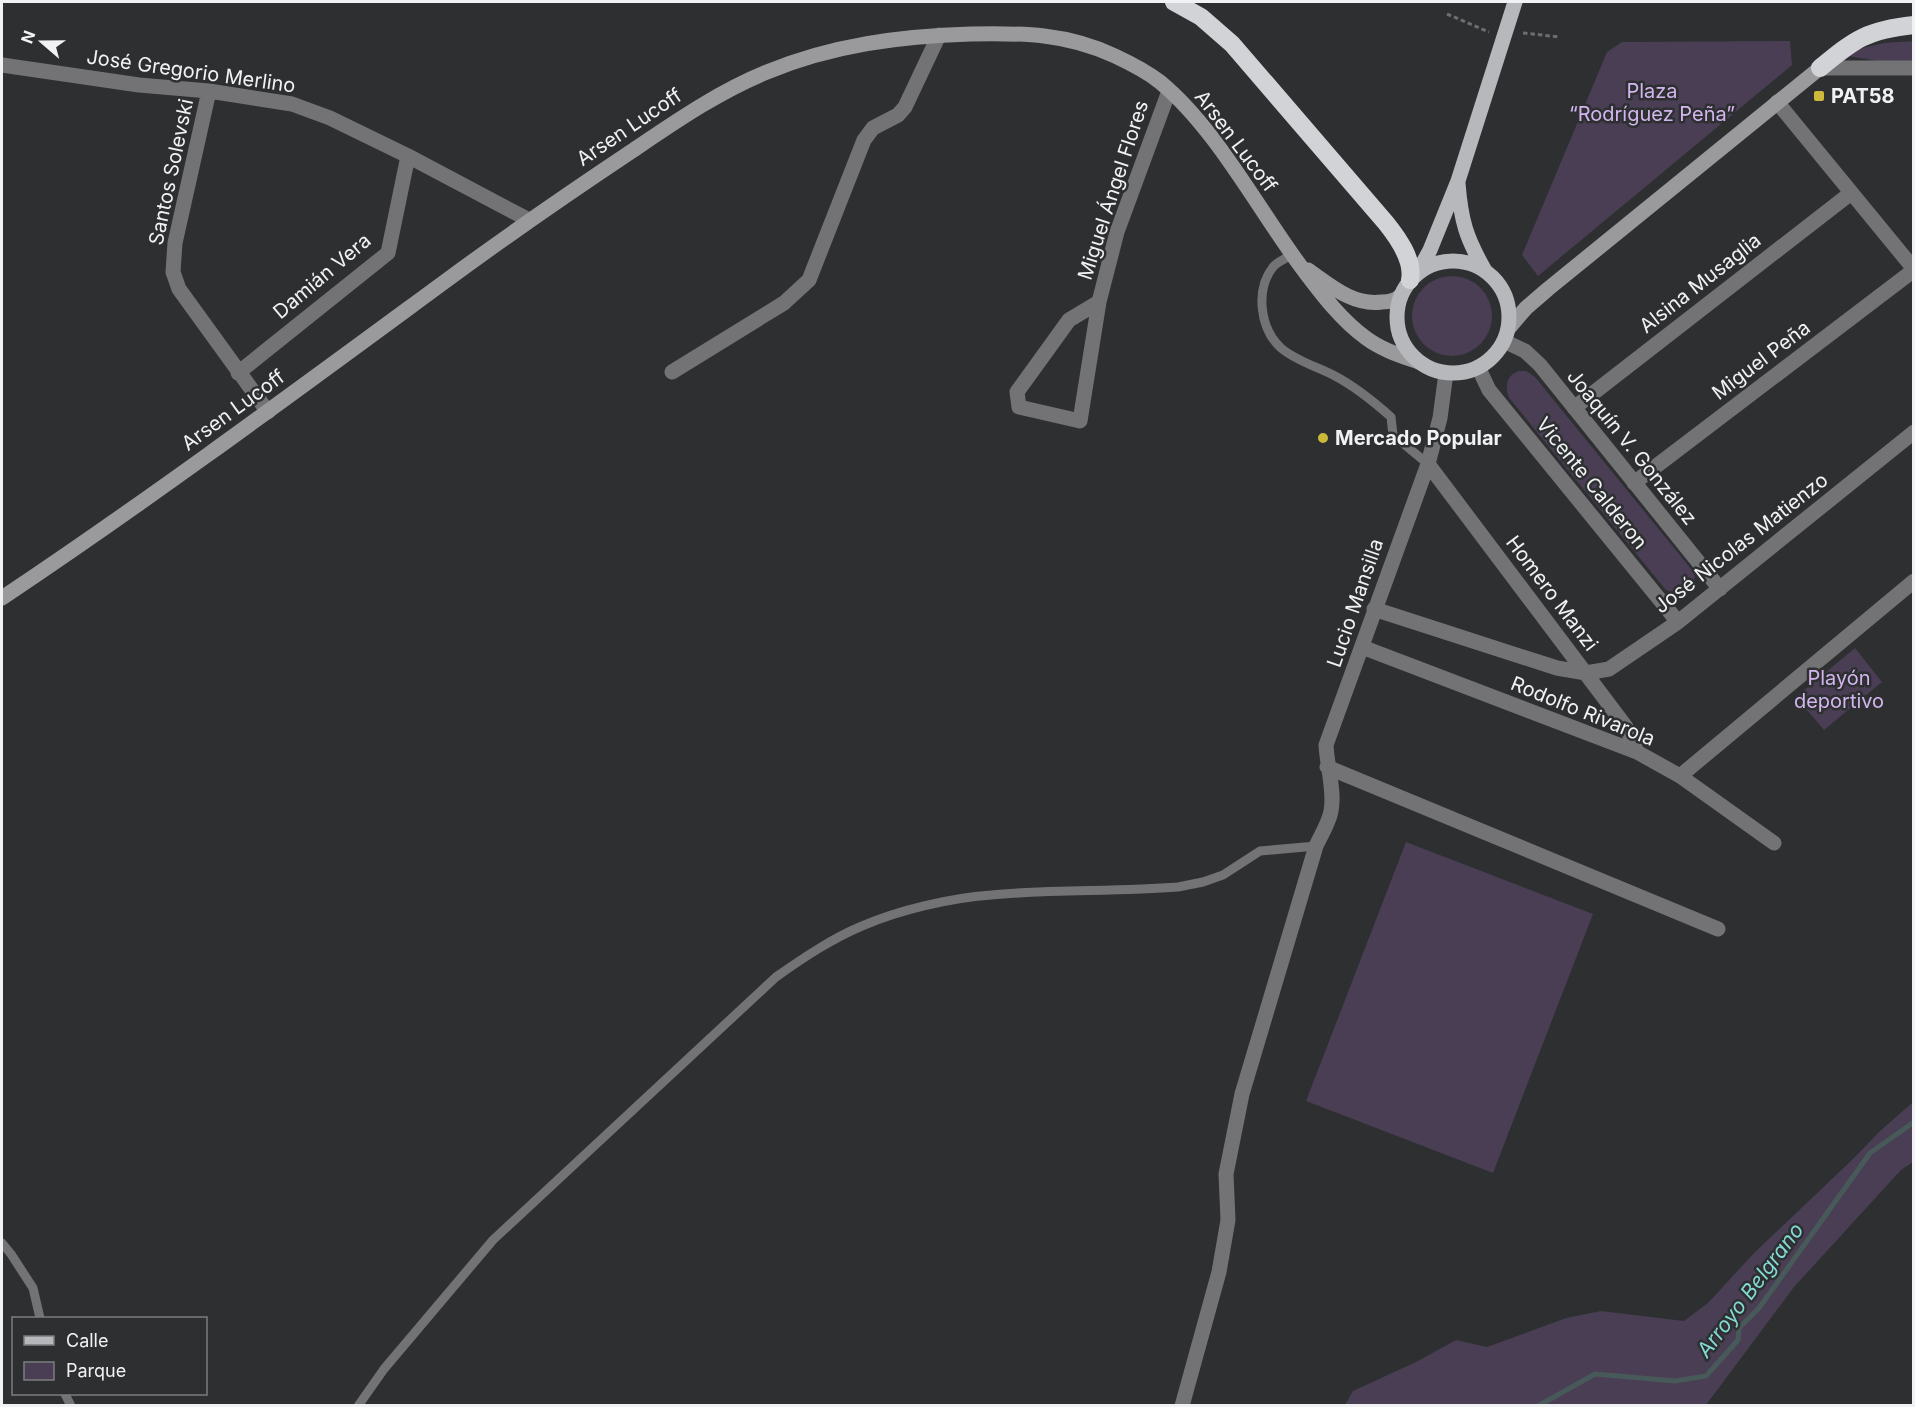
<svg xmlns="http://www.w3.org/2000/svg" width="1915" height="1407" font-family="Inter,sans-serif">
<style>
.green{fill:#493e53}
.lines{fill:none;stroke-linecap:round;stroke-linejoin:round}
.stream{stroke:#485959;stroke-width:5}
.path{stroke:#6c6e6f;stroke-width:3;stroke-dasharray:4.5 3;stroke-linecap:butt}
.lane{stroke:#737375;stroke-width:9}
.street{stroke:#737375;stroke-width:15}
.secondary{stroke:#9a9a9c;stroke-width:15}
.primary{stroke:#b7b8bb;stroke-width:15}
.highway{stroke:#d2d3d6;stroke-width:18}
.poi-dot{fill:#cbba39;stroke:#2d2f31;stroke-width:2}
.labels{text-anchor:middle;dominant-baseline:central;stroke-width:5;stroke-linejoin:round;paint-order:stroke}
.street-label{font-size:20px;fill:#f0f2f3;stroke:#2d2f31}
.park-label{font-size:20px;fill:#d2b5ee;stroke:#2d2f31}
.poi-label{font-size:20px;font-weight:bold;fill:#f0f2f3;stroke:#2d2f31;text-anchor:start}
.water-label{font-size:21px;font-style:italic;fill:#83d9d3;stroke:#2d2f31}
</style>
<rect width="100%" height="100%" fill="#2d2f31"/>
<!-- green -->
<path class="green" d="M 1790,41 L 1792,65 L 1538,276 L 1522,255 L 1607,52 L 1622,42 Z
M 1913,41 L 1913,61 L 1878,61 L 1837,54 L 1884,43 Z
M1412 316a40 40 0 1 1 80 0a40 40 0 1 1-80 0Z
M 1519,371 L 1526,371 L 1535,377 L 1692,570 L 1695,576 L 1692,590 C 1683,598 1675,596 1665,589 L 1510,399 C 1504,388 1506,375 1519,371 Z
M 1855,648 L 1882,682 L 1824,730 L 1796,697 Z
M 1406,842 L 1593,914 L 1493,1173 L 1306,1101 Z
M 1913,1102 L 1913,1162 L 1901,1170 L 1794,1287 L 1706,1405 L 1345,1405 L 1353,1391 L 1418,1361 L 1456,1340 L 1487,1347 L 1566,1318 L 1601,1311 L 1684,1321 L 1708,1303 L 1754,1253 L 1854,1158 L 1879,1132 Z"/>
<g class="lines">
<!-- stream -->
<path class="stream" d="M 1538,1406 L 1595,1374 L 1675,1381 L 1706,1376 L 1738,1340 L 1739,1328 L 1759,1308 L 1870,1153 L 1914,1122"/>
<!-- path -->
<path class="path" d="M 1447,14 L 1489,32
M 1523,33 L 1560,37"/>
<!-- lane -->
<path class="lane" d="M 1292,255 C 1286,258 1277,262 1273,267 C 1255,290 1260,329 1281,348 C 1296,361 1318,367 1335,376 C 1356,387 1373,401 1391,417 L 1393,435 L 1428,464
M 2,1243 L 11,1254 L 33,1288 L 40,1318
M 65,1394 L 71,1406
M 358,1406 L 384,1369 L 493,1240 L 776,977 C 803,958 831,939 862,926 C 899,910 950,898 991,895 C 1053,889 1116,892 1178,887 L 1203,882 L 1223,875 L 1260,851 L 1316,846"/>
<!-- street -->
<path class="street" d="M 2,65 L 139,85 L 209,91 L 292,104 L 330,118 L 408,156 L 529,220
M 1820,68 L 1914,68
M 209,91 L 175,243 L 173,272 L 179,289 L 268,412
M 1777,102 L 1914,269
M 1099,302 L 1069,320 L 1017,392 L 1019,407 L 1080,421 L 1099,302 L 1117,232 L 1169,91
M 1504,341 L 1525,351 L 1540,365 L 1720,589
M 1478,367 L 1489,390 L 1678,622
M 672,372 L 784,303 L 809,280 L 864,140 L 873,128 L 898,115 L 905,107 L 939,35
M 238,373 L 388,253 L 408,156
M 1574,408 L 1851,193
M 1428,464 L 1626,727 L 1637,752
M 1634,483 L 1914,270
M 1374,609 L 1557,668 L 1586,673 L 1609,669 L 1678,622 L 1914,432
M 1362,647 L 1637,752 L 1680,776 L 1774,843
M 1327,767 L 1718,929
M 1680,776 L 1914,581
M 1182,1406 L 1219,1272 L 1228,1220 L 1226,1174 L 1242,1094 L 1316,846 C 1321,835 1329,823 1331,811 C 1335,792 1327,766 1326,745 L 1428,464 L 1440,418 L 1446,373"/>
<!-- secondary -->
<path class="secondary" d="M 1308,270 C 1331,286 1353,306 1382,302 C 1390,302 1395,301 1400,296
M 1508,329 L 1526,308 L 1548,289 L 1820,68
M 2,598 C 153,497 300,388 447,280 C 508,235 569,193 632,151 C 675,122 718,92 767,72 C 832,45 901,36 971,34 C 1023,33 1066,33 1115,56 C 1130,63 1146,71 1160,82 C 1216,128 1258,209 1302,268 C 1321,293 1340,319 1366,338 C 1382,350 1402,356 1421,363"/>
<!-- primary -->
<path class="primary" d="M 1458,183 C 1461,221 1466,237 1484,269
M1397 317a56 56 0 1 1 112 0a56 56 0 1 1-112 0Z
M 1418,272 L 1430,250 L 1458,181 L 1515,2"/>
<!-- highway -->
<path class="highway" d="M 1174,2 L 1201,17 L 1232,44 L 1386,223 C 1398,238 1414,260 1410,280
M 1820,68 C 1855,39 1867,30 1914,25"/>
</g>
<!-- markers -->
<g class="poi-dot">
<rect x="1813" y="90" width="12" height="12" rx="3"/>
<circle cx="1323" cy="438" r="6"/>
</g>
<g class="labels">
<!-- street labels -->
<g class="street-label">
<text transform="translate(191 71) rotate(8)">José Gregorio Merlino</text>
<text transform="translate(629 127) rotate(-34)">Arsen Lucoff</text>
<text transform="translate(1236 141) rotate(53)">Arsen Lucoff</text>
<text transform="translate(171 172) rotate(-78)">Santos Solevski</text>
<text transform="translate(1113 190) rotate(-72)">Miguel Ángel Flores</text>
<text transform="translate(322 276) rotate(-40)">Damián Vera</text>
<text transform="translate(1700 283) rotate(-38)">Alsina Musaglia</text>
<text transform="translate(1761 360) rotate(-37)">Miguel Peña</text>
<text transform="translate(233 410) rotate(-36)">Arsen Lucoff</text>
<text transform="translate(1632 447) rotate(51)">Joaquín V. González</text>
<text transform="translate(1592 483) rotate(51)">Vicente Calderon</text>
<text transform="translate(1741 543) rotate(-38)">José Nicolas Matienzo</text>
<text transform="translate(1552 593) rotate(53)">Homero Manzi</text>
<text transform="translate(1355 603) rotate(-71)">Lucio Mansilla</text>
<text transform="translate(1583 711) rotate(22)">Rodolfo Rivarola</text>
</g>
<!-- park labels -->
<g class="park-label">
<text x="1652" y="91">Plaza<tspan x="1652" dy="23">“Rodríguez Peña”</tspan></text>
<text x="1839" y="678">Playón<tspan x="1839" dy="23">deportivo</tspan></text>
</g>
<!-- poi labels -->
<g class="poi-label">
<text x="1831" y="96">PAT58</text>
<text x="1335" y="438">Mercado Popular</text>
</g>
<!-- water labels -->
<g class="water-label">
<text transform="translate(1750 1290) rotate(-53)">Arroyo Belgrano</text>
</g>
</g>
<!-- border -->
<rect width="1915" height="1407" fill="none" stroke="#f0f2f3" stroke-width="6"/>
<!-- legend -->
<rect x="12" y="1317" width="195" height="78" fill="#2d2f31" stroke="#7b7d7f" stroke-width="1.5"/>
<rect x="24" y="1336" width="30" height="9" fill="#b7b8bb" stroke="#7b7d7f" stroke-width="1.5"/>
<text x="66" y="1347" font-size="18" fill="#f0f2f3">Calle</text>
<rect x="24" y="1362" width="30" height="18" fill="#493e53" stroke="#7b7d7f" stroke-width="1.5"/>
<text x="66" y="1377" font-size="18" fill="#f0f2f3">Parque</text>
<!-- north arrow -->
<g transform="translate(42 42) rotate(290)" stroke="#2d2f31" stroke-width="4.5" paint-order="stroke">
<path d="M0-4.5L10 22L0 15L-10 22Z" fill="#f0f2f3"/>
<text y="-9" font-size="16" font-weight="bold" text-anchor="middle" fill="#f0f2f3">N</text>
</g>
</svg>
